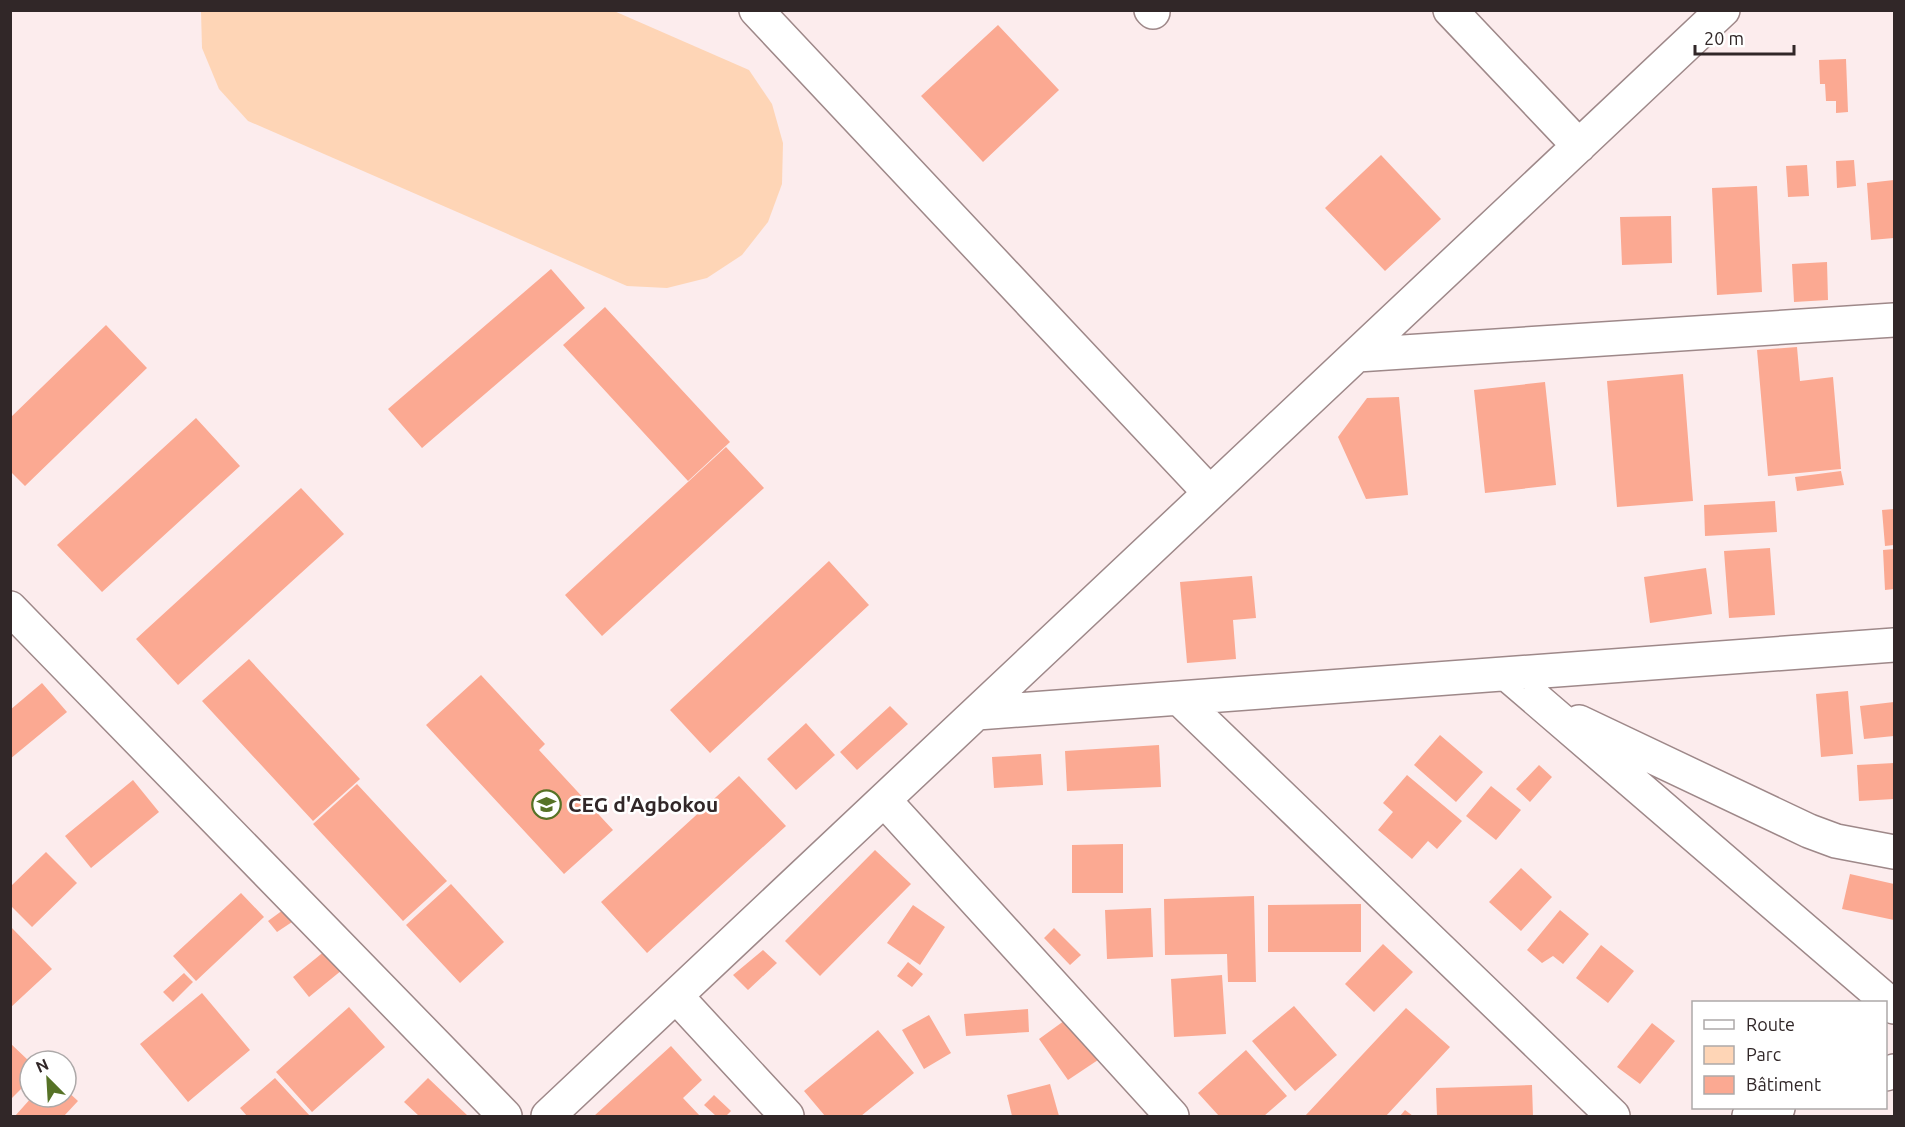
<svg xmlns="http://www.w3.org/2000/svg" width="1905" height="1127" font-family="Ubuntu,sans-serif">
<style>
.green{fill:#fed5b6}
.building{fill:#fba992}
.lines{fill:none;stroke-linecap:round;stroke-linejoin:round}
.minor-casing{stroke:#9e8889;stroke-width:36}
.minor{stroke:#fff;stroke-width:33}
.labels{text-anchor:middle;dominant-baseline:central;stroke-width:5;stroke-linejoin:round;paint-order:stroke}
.poi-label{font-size:21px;font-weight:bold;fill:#312728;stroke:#fff;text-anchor:start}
</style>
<rect width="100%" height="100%" fill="#fceced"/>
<!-- green -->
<path class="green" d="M 201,11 L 614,11 L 749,70 L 772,104 L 783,143 L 782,184 L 768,222 L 742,255 L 707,278 L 667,288 L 627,286 L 248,121 L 219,89 L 202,48 Z"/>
<!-- building -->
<path class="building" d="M 998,25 L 1059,90 L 983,162 L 921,96 Z
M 1846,59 L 1848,112 L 1836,113 L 1836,101 L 1826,101 L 1825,84 L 1820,84 L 1819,60 Z
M 1381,155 L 1441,219 L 1385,271 L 1325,208 Z
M 1854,160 L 1856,186 L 1837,188 L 1836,161 Z
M 1807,165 L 1809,196 L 1788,197 L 1786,166 Z
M 1894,180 L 1894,238 L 1871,240 L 1867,183 Z
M 1757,186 L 1762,292 L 1717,295 L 1712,188 Z
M 1671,216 L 1672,263 L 1622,265 L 1620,217 Z
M 1827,262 L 1828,300 L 1794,302 L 1792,264 Z
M 551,269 L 585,308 L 422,448 L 388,409 Z
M 605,307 L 730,442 L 688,481 L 563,345 Z
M 106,325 L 147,368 L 25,486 L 10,471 L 10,418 Z
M 1797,347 L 1800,381 L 1833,377 L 1841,469 L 1768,476 L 1757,350 Z
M 1683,374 L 1693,501 L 1617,507 L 1607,381 Z
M 1545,382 L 1556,485 L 1485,493 L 1474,390 Z
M 1399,397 L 1408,495 L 1366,499 L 1338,437 L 1367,398 Z
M 196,418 L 240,466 L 102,592 L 57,545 Z
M 726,447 L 764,488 L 602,636 L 565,595 Z
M 1841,471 L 1844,485 L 1797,491 L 1795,477 Z
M 301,488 L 344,534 L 178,685 L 136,639 Z
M 1775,501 L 1777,532 L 1705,536 L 1704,505 Z
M 1894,509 L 1894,545 L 1885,546 L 1882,510 Z
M 1770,548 L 1775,615 L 1729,618 L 1724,551 Z
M 1894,549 L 1894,589 L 1885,590 L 1883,550 Z
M 829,561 L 869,605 L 710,753 L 670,710 Z
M 1706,568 L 1712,614 L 1650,623 L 1644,577 Z
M 1252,576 L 1256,618 L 1233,620 L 1236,659 L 1187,663 L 1180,582 Z
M 249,659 L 360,779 L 313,821 L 202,701 Z
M 481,675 L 545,744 L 539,750 L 613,830 L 564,874 L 426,725 Z
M 42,683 L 67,712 L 10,759 L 10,710 Z
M 1848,691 L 1853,754 L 1821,757 L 1816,694 Z
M 1894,702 L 1894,736 L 1864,739 L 1860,706 Z
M 890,706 L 908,724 L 857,770 L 840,752 Z
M 806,723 L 835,755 L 796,790 L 767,759 Z
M 1440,735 L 1483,772 L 1456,802 L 1414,765 Z
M 1159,745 L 1161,787 L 1067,791 L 1065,751 Z
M 1041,754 L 1043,785 L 994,788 L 992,757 Z
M 1894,763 L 1894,799 L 1859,801 L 1857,765 Z
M 1539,765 L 1552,777 L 1530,802 L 1516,789 Z
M 1407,775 L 1462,821 L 1437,849 L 1428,841 L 1412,859 L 1378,830 L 1393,812 L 1383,803 Z
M 739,776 L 786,826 L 647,953 L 601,902 Z
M 133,780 L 159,812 L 91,868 L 65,836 Z
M 357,784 L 447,881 L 403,921 L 313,824 Z
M 1491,786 L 1521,810 L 1496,840 L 1466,816 Z
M 1123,844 L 1123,893 L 1072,893 L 1072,845 Z
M 875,850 L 911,884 L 820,976 L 785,941 Z
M 46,852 L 77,883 L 32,927 L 10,905 L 10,887 Z
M 1521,868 L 1552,897 L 1521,931 L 1489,902 Z
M 1850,874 L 1894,884 L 1894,920 L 1842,909 Z
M 451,884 L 504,942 L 460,983 L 406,925 Z
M 241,893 L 264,917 L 196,981 L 173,956 Z
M 1254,896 L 1256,982 L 1228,982 L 1227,954 L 1165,955 L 1164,899 Z
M 1361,904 L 1361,952 L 1268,952 L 1268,905 Z
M 913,905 L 945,927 L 920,965 L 887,943 Z
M 1151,908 L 1153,957 L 1107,959 L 1105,910 Z
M 283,910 L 292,922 L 277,932 L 268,921 Z
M 1560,910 L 1589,934 L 1563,964 L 1553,956 L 1542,963 L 1527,950 Z
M 10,926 L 52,969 L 10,1008 Z
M 1054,928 L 1081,955 L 1070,965 L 1044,938 Z
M 1383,944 L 1413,972 L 1374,1012 L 1345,984 Z
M 1601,945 L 1634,971 L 1608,1003 L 1576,978 Z
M 326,950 L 342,970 L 309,997 L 293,977 Z
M 763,950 L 777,963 L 748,990 L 733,975 Z
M 908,962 L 923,974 L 912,987 L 897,976 Z
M 184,973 L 193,982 L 173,1002 L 163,992 Z
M 1222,975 L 1226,1034 L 1174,1037 L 1171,979 Z
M 202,993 L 250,1050 L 188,1102 L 140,1044 Z
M 1294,1006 L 1337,1055 L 1295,1091 L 1252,1041 Z
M 349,1007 L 385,1047 L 312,1112 L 276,1072 Z
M 1406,1008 L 1450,1047 L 1386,1116 L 1305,1116 Z
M 1028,1009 L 1029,1032 L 966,1036 L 964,1014 Z
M 929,1015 L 951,1053 L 924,1069 L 902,1030 Z
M 1068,1018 L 1098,1060 L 1068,1080 L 1039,1039 Z
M 1652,1023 L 1675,1041 L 1640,1084 L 1617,1067 Z
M 878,1030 L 914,1073 L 861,1116 L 825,1116 L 804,1091 Z
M 10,1043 L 30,1062 L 30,1080 L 10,1100 Z
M 671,1046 L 702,1080 L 683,1098 L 700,1116 L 594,1116 Z
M 1246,1050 L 1287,1096 L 1264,1116 L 1219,1116 L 1198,1093 Z
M 275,1078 L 310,1116 L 247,1116 L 240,1108 Z
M 428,1078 L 468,1116 L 419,1116 L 404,1102 Z
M 1050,1084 L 1059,1116 L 1012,1116 L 1007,1095 Z
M 1532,1085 L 1533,1116 L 1437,1116 L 1436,1088 Z
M 66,1090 L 78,1101 L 64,1116 L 15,1116 L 32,1097 L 66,1097 Z
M 714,1095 L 731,1111 L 726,1116 L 716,1116 L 704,1105 Z
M 1405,1110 L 1413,1116 L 1400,1116 Z"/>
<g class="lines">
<defs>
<path id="minor" d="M 756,10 L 1210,493
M 1151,10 L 1153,12
M 1450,10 L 1579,146
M 1357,355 L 1894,320
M 10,608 L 505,1116
M 1507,674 L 1894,1007
M 1180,699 L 1613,1116
M 977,713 L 1894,645
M 1579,722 L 1809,831 L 1836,841 L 1894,852
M 884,800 L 1172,1116
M 676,996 L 787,1116
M 1886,1074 L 1894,1071
M 548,1116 L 1723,10
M 1749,1116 L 1778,1108"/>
</defs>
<!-- minor casing -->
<use href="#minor" class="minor-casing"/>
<!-- minor -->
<use href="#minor" class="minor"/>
</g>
<!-- icons -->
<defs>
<symbol id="university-ring" viewBox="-11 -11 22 22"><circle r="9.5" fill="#fff" stroke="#567226" stroke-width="1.5"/><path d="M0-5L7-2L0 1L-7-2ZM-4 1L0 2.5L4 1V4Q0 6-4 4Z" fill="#567226"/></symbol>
</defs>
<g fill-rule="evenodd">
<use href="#university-ring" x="530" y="788" width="33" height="33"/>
</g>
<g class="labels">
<!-- poi labels -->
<g class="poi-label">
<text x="568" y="804">CEG d'Agbokou</text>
</g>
</g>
<!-- border -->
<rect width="1905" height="1127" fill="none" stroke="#312728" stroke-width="24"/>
<!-- legend -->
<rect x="1692" y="1001" width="195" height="108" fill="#ffffff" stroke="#ada9a9" stroke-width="1.5"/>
<rect x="1704" y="1020" width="30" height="9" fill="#ffffff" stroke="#ada9a9" stroke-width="1.5"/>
<text x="1746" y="1031" font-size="18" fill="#312728">Route</text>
<rect x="1704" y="1046" width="30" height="18" fill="#fed5b6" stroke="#ada9a9" stroke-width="1.5"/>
<text x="1746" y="1061" font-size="18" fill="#312728">Parc</text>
<rect x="1704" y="1076" width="30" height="18" fill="#fba992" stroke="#ada9a9" stroke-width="1.5"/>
<text x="1746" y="1091" font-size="18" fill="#312728">Bâtiment</text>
<!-- north arrow -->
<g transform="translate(48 1079) rotate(336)"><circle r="28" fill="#ffffff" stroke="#ada9a9" stroke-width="1.5"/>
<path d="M0-4.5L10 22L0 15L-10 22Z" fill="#567226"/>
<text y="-9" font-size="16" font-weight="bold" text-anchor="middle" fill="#312728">N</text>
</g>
<!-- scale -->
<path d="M1695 45v9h99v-9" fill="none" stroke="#312728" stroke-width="3"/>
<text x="1704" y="45" font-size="18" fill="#312728" stroke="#ffffff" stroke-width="4.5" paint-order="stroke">20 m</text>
</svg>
